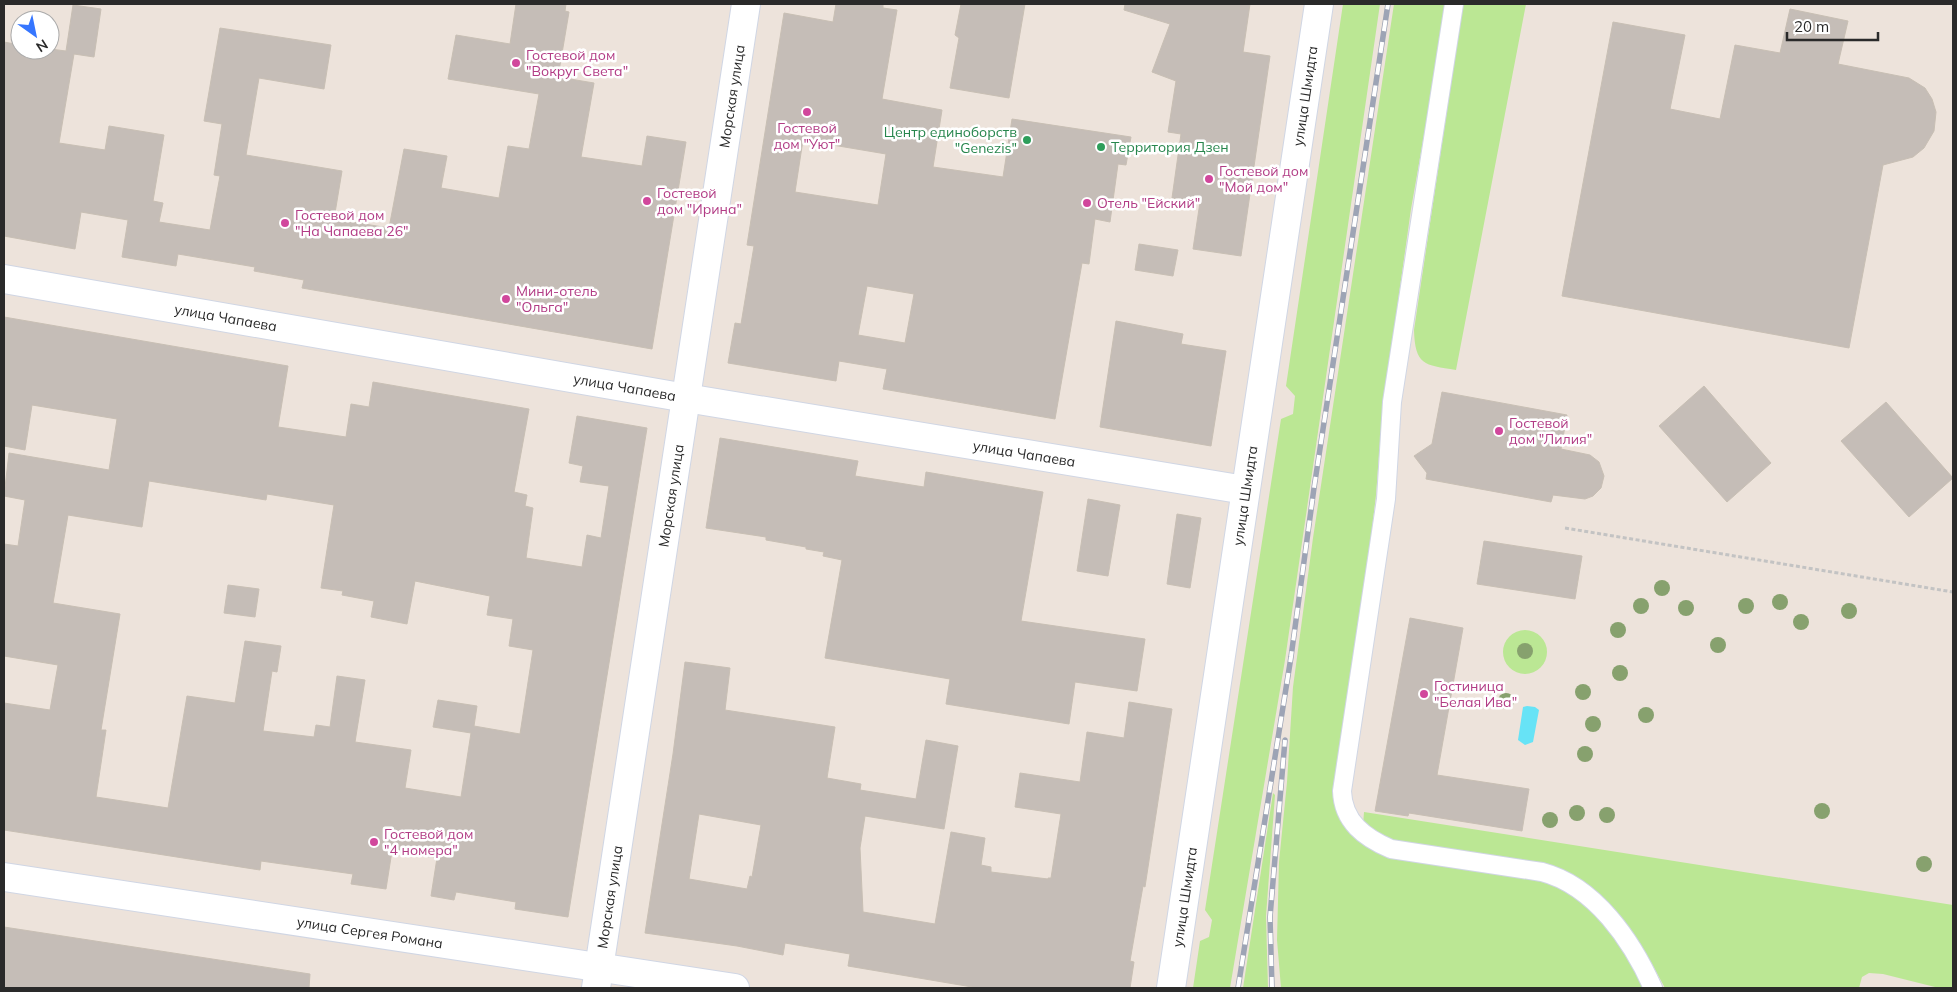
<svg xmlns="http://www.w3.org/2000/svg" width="1957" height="992" font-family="Mulish,sans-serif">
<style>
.green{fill:#bbe794}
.water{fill:#67e3f6}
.building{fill:#c5bdb7;stroke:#c8bfb4;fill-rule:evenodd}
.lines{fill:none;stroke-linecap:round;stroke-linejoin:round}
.service-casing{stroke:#d0d6e4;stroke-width:20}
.minor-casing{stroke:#d0d6e4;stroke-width:30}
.tertiary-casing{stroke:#d0d6e4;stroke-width:30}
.path{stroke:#c3c3c3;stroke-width:3;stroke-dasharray:4 2.5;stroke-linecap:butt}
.service{stroke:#fff;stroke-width:18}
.minor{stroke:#fff;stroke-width:28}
.tertiary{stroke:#fff;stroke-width:28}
.rail-casing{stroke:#9da4b5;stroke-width:5.5}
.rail{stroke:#fff;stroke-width:4;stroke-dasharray:11;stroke-linecap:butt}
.tree{fill:#87a16e}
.hotel-dot{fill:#d1479c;stroke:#fff;stroke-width:2}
.leisure-dot{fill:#2e9e5b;stroke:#fff;stroke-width:2}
.labels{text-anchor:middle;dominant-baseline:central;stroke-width:5;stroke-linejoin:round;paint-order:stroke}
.hotel-label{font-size:14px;fill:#b23c85;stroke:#fff;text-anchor:start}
.street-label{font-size:14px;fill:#2a2a2a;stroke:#fff}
.leisure-label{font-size:14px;fill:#27864d;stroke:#fff;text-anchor:end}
</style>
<rect width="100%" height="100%" fill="#ede3db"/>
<!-- green -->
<path class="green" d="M 1343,4 L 1380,4 L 1285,660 L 1230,988 L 1193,988 L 1200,941 L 1209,937 L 1212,920 L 1205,910 L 1281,419 L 1293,414 L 1295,396 L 1286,386 Z
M 1394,4 L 1447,4 L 1411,209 L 1382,415 L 1376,495 L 1360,632 L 1337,782 L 1353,830 L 1544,879 L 1578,896 L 1607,925 L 1645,988 L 1281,988 L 1277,940 L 1279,862 L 1287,782 L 1293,687 L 1313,538 Z
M 1463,4 L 1526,4 L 1456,370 C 1424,365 1415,365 1414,330 Z
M1503 652a22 22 0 1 1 44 0a22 22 0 1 1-44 0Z
M 1273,793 L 1275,795 L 1266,916 L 1268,988 L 1243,988 Z
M 1364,812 L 1953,905 L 1953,988 L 1939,988 L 1883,974 L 1869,973 L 1862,977 L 1859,988 L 1665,988 L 1648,957 L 1613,908 L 1593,889 L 1563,870 L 1534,863 L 1389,844 L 1363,825 Z"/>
<!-- water -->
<path class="water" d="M 1527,706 L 1535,707 L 1539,710 L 1533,742 L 1525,745 L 1518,740 L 1523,707 Z"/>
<!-- building -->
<path class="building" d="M 516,4 L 566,4 L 565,11 L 569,12 L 558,77 L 594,83 L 581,157 L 642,166 L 647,136 L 686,142 L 652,349 L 302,288 L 304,280 L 254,271 L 255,267 L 178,254 L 176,266 L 122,257 L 128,220 L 81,212 L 75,249 L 4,236 L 4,42 L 20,45 L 20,50 L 50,49 L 66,51 L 73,5 L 101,9 L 94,57 L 74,54 L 59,143 L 105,150 L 109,126 L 164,135 L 153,201 L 163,203 L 159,222 L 210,230 L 220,176 L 214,175 L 222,124 L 204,121 L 220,28 L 331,45 L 324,89 L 259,78 L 246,155 L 342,171 L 334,219 L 389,228 L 404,149 L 447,156 L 441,188 L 499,198 L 508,146 L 529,149 L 539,94 L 448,79 L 456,35 L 510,44 Z
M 836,4 L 883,4 L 883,8 L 897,10 L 882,99 L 942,110 L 933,167 L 1003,177 L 1012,119 L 1131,137 L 1126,165 L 1118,164 L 1110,222 L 1095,219 L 1089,264 L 1082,263 L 1055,419 L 883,389 L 887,369 L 839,361 L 836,381 L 728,363 L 735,323 L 741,324 L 754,246 L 747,245 L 784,13 L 833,22 ZM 803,140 L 886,154 L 878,205 L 795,192 ZM 867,286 L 914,294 L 905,343 L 858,335 Z
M 961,4 L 1025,4 L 1009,98 L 950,88 L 959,38 L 955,35 Z
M 1125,4 L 1250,4 L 1243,52 L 1270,56 L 1241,256 L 1193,249 L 1200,202 L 1172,198 L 1181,134 L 1168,132 L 1176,81 L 1152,72 L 1170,24 L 1124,10 Z
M 1790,9 L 1848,21 L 1838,64 L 1909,78 L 1925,88 L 1932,99 L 1936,112 L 1934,131 L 1924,148 L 1913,157 L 1883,165 L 1849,348 L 1562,296 L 1613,22 L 1685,35 L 1670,109 L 1720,119 L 1735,45 L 1780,53 Z
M 1139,244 L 1178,250 L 1173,276 L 1135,270 Z
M 4,317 L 288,366 L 278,427 L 346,437 L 351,404 L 369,407 L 373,382 L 529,409 L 514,492 L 527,495 L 525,506 L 533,508 L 526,558 L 582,567 L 587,535 L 601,538 L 609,486 L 580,482 L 583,466 L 569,463 L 577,416 L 647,428 L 568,917 L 515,909 L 516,902 L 456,892 L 454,900 L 431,896 L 437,858 L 392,851 L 386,889 L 351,884 L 353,874 L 261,861 L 260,870 L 4,830 L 4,703 L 50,710 L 58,665 L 4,656 L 4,544 L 18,546 L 25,500 L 4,496 L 9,453 L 109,470 L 117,419 L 32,405 L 25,450 L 4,446 ZM 149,481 L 266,500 L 267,494 L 334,505 L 321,588 L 343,591 L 342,595 L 374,601 L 371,617 L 407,624 L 415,581 L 490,596 L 487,615 L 513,619 L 509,646 L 533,650 L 520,734 L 474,726 L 477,706 L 438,700 L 433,727 L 471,733 L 461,797 L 405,788 L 411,750 L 355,742 L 365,680 L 337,676 L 330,727 L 316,725 L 314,737 L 263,731 L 272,671 L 277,672 L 281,646 L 245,641 L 235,703 L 187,696 L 168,808 L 96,797 L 106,730 L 101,730 L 120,614 L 53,603 L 68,515 L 142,527 Z
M 1116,321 L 1183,334 L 1181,344 L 1226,351 L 1211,446 L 1100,427 Z
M 1704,386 L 1771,463 L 1727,502 L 1659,426 Z
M 1442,392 L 1567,415 L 1561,449 L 1590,455 L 1599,462 L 1604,476 L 1601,488 L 1593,496 L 1585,499 L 1553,495 L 1551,502 L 1426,479 L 1427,473 L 1414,456 L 1432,444 Z
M 1886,402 L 1953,478 L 1909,517 L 1841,441 Z
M 720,438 L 858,461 L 855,476 L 924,487 L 926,472 L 1043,492 L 1021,621 L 1145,639 L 1137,691 L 1075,682 L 1069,724 L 946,704 L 950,679 L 825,658 L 842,560 L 823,556 L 824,552 L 806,549 L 806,547 L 766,540 L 766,537 L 706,528 Z
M 1088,499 L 1120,505 L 1108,576 L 1077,571 Z
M 1177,514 L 1201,518 L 1190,588 L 1167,584 Z
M 1484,541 L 1582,556 L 1575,599 L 1477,584 Z
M 228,585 L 259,589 L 255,617 L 224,613 Z
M 1410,618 L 1463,628 L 1437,775 L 1529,789 L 1522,831 L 1409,813 L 1408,816 L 1375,811 Z
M 685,662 L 730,668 L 725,710 L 835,727 L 827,778 L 861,784 L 860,790 L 916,799 L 926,740 L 958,746 L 944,829 L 865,816 L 860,848 L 863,912 L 935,924 L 951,832 L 985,838 L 981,865 L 991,867 L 991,872 L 1048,879 L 1048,878 L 1051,878 L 1061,814 L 1015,807 L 1020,773 L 1080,782 L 1087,732 L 1124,738 L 1129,702 L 1172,709 L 1145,887 L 1143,886 L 1130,961 L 1134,962 L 1130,988 L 978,988 L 848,966 L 850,954 L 785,943 L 783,955 L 737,946 L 645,933 L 673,754 ZM 699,814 L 761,825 L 752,877 L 750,876 L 747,889 L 689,879 Z
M 4,927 L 310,974 L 309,988 L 4,988 Z"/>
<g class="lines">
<defs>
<path id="service" d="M 1454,4 L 1392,402 L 1386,499 L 1342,791 C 1343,822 1365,838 1391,849 L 1542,872 C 1595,886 1632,941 1653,988"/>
<g id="minor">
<path id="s1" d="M 4,279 L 686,398 L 1245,490"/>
<path id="s2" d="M 4,877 L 735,988"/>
<path id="s3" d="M 596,988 L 746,4"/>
</g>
<g id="tertiary">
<path id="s4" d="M 1171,988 L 1319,4"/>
</g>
</defs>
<!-- service casing -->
<use href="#service" class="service-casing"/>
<!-- minor casing -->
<use href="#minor" class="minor-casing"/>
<!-- tertiary casing -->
<use href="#tertiary" class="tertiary-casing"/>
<!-- path -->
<path class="path" d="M 1565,528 L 1953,592"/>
<!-- service -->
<use href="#service" class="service"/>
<!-- minor -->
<use href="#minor" class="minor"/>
<!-- tertiary -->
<use href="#tertiary" class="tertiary"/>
<defs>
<path id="rail" d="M 1238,988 L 1291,657 L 1314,488 L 1388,4
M 1272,988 L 1270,917 L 1285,740"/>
</defs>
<!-- rail casing -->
<use href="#rail" class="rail-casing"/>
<!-- rail -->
<use href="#rail" class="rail"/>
</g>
<!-- trees -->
<g class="tree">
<circle cx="1662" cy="588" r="8"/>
<circle cx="1780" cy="602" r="8"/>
<circle cx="1641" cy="606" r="8"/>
<circle cx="1746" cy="606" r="8"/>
<circle cx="1686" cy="608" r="8"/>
<circle cx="1849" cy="611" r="8"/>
<circle cx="1801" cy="622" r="8"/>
<circle cx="1618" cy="630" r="8"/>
<circle cx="1718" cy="645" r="8"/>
<circle cx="1525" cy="651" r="8"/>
<circle cx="1620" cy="673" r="8"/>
<circle cx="1583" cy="692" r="8"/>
<circle cx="1506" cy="701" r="8"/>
<circle cx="1646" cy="715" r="8"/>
<circle cx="1593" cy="724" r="8"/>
<circle cx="1585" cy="754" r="8"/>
<circle cx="1822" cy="811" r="8"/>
<circle cx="1577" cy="813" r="8"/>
<circle cx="1607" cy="815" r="8"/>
<circle cx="1550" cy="820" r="8"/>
<circle cx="1924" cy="864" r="8"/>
</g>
<!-- markers -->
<g class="hotel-dot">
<circle cx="516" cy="63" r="5"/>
<circle cx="807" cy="112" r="5"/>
<circle cx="1209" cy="179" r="5"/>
<circle cx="647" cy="201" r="5"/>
<circle cx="1087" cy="203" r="5"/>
<circle cx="285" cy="223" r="5"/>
<circle cx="506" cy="299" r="5"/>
<circle cx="1499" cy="431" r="5"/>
<circle cx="1424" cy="694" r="5"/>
<circle cx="374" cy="842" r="5"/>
</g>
<g class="leisure-dot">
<circle cx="1027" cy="140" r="5"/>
<circle cx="1101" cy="147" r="5"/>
</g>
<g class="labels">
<!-- hotel labels -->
<g class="hotel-label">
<text x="526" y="55">Гостевой дом<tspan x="526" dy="16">"Вокруг Света"</tspan></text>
<text x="807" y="128" text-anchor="middle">Гостевой<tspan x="807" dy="16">дом "Уют"</tspan></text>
<text x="1219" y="171">Гостевой дом<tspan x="1219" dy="16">"Мой дом"</tspan></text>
<text x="657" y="193">Гостевой<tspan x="657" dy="16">дом "Ирина"</tspan></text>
<text x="1097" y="203">Отель "Ейский"</text>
<text x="295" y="215">Гостевой дом<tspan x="295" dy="16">"На Чапаева 26"</tspan></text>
<text x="516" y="291">Мини-отель<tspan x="516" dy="16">"Ольга"</tspan></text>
<text x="1509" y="423">Гостевой<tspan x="1509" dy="16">дом "Лилия"</tspan></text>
<text x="1434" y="686">Гостиница<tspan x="1434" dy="16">"Белая Ива"</tspan></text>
<text x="384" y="834">Гостевой дом<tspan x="384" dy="16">"4 номера"</tspan></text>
</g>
<!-- street labels -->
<g class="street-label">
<text stroke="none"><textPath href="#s4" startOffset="902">улица Шмидта</textPath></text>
<text stroke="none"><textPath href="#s3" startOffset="902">Морская улица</textPath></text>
<text stroke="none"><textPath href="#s1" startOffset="225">улица Чапаева</textPath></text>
<text stroke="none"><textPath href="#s1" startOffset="630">улица Чапаева</textPath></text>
<text stroke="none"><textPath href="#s1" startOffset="1035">улица Чапаева</textPath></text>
<text stroke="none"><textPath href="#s3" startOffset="498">Морская улица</textPath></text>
<text stroke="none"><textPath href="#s4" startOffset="498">улица Шмидта</textPath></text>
<text stroke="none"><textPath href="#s3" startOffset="92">Морская улица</textPath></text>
<text stroke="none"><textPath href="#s4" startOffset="92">улица Шмидта</textPath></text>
<text stroke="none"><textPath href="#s2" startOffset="370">улица Сергея Романа</textPath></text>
</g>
<!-- leisure labels -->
<g class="leisure-label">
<text x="1017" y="132">Центр единоборств<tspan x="1017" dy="16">"Genezis"</tspan></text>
<text x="1111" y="147" text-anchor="start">Территория Дзен</text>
</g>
</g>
<!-- border -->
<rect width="1957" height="992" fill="none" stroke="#2a2a2a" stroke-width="10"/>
<!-- north arrow -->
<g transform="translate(35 35) rotate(147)"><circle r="24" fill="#ffffff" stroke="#aaaaaa"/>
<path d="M0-4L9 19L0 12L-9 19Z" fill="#3676ff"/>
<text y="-8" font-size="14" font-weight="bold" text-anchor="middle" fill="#2a2a2a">N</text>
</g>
<!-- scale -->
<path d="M1787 32v8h91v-8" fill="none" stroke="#2a2a2a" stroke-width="2.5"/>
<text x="1794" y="32" font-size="15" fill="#2a2a2a" stroke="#ffffff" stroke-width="4" paint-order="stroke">20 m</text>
</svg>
